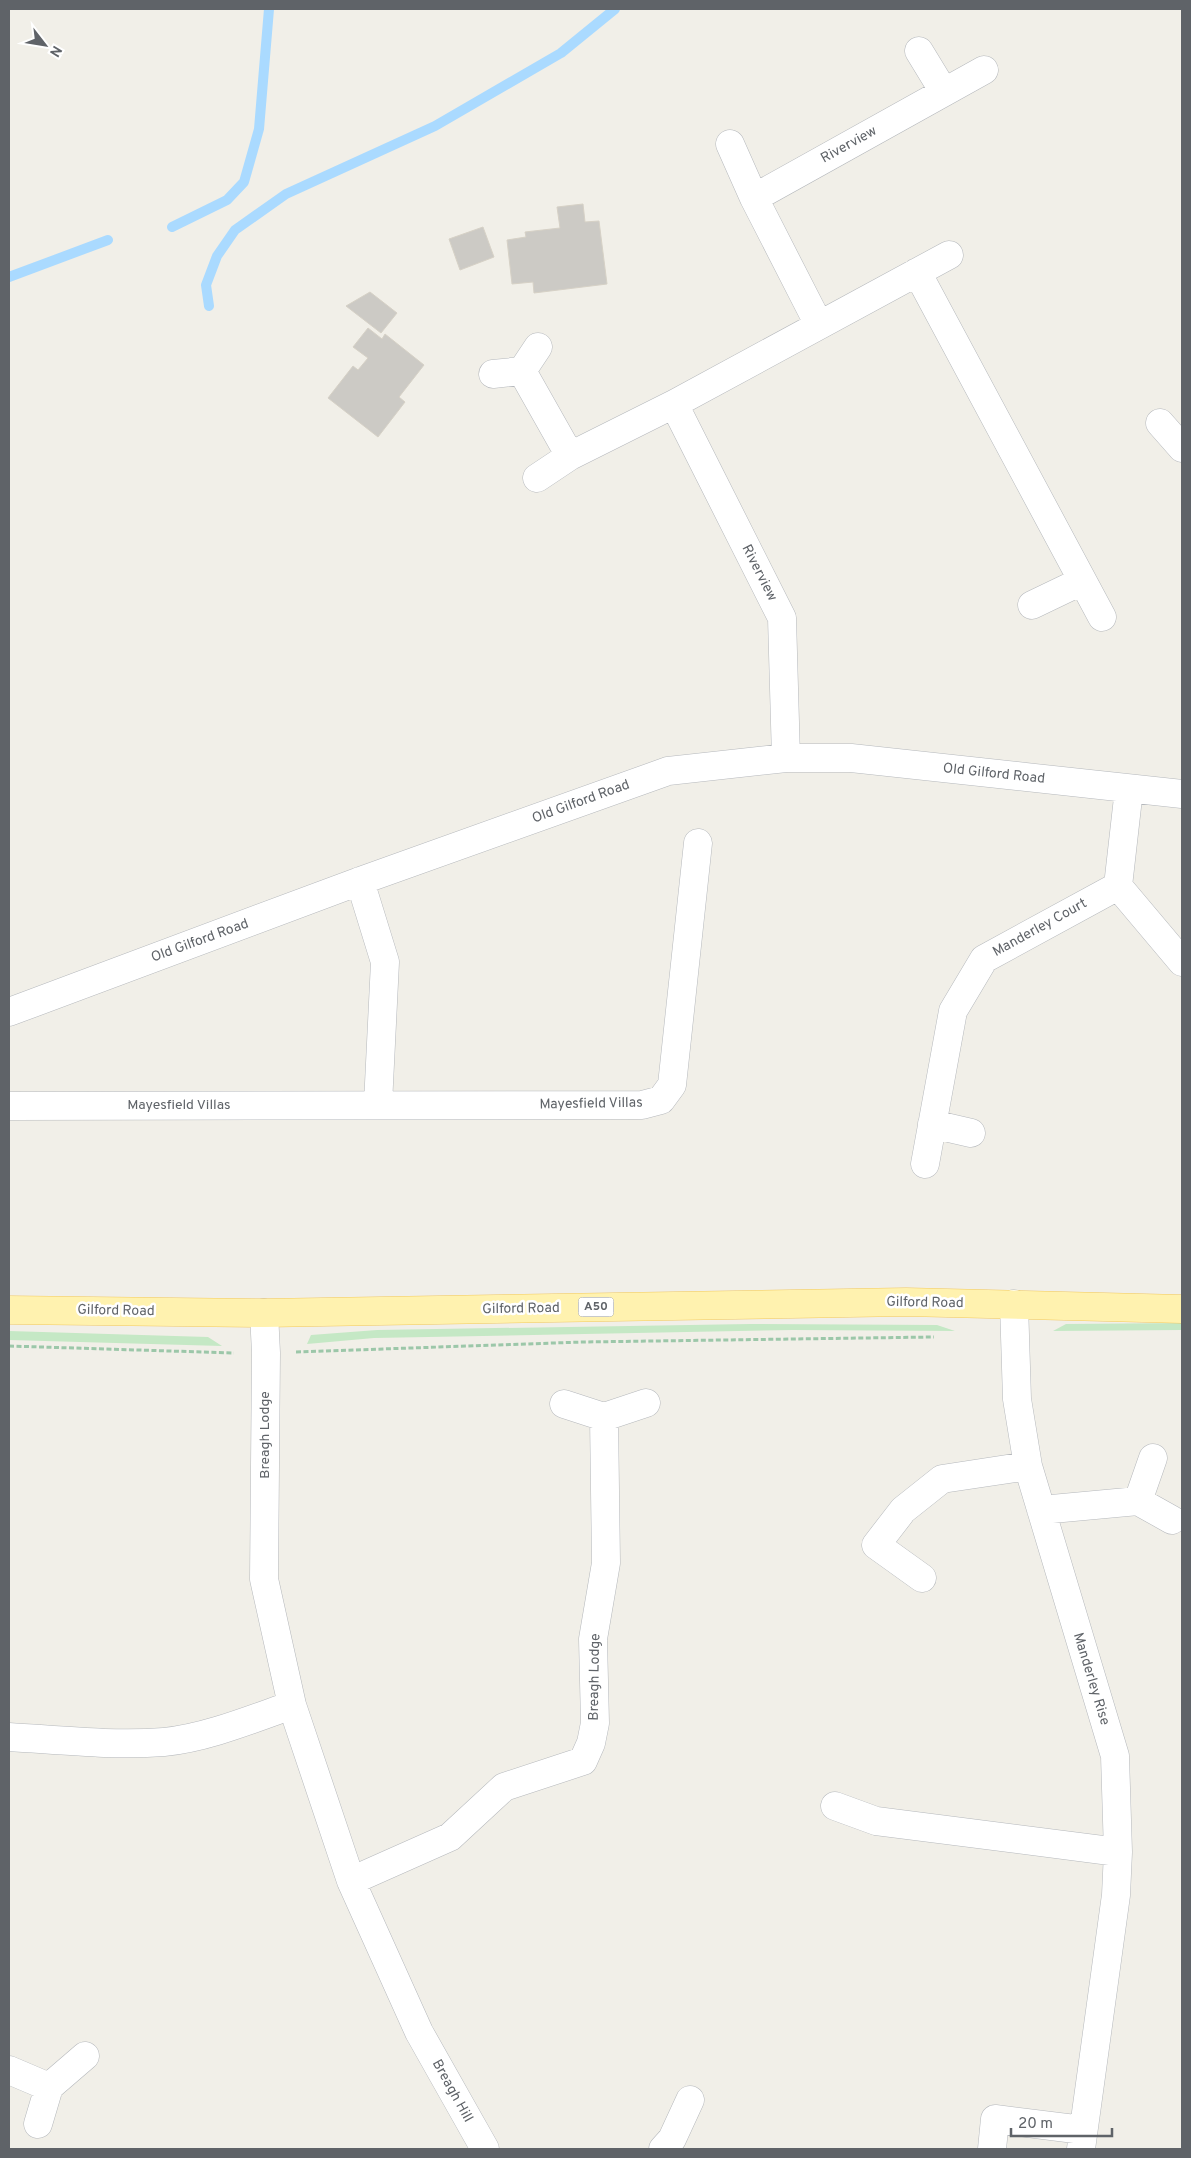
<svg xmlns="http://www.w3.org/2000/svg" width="1191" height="2158" font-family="Overpass,sans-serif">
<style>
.green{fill:#c5e8c5}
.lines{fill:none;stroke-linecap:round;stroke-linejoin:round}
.stream{stroke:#aadaff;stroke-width:10}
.building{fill:#cccac5;stroke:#d6d1c6}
.street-casing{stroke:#b5b8bc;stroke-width:29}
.primary-casing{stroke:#f2c960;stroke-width:29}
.path{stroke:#9cc7a9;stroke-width:3;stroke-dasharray:5 2.5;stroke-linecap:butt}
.street{stroke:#fff;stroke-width:28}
.primary{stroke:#fff2af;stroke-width:28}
.labels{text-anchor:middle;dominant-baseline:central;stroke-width:5;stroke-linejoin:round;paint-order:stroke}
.shield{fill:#fff;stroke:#8f9295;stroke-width:1}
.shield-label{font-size:12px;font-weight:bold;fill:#5f6368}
.street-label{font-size:14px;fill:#5f6368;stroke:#fff}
</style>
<rect width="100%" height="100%" fill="#f1efe8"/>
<!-- green -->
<path class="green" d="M 1182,1323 L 1182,1330 L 1053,1331 L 1066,1324 Z
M 750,1324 L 937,1325 L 955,1331 L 793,1330 L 374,1338 L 307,1344 L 311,1335 L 377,1330 Z
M 9,1331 L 208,1337 L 222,1346 L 9,1340 Z"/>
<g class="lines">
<!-- stream -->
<path class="stream" d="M 172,227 L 227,200 L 244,182 L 259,129 L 269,9
M 9,277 L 108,240
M 209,306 L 206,285 L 217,256 L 235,230 L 286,194 L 435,126 L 561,53 L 615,9"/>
</g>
<!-- building -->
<path class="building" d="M 583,204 L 585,222 L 599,221 L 607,284 L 534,293 L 533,282 L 512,284 L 507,240 L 526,237 L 525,232 L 560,228 L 557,207 Z
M 483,227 L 494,257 L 460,270 L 449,239 Z
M 370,292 L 397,313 L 381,333 L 346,306 Z
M 368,328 L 382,339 L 385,334 L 424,365 L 399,397 L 405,402 L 378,437 L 328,398 L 353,366 L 358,370 L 368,358 L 353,347 Z"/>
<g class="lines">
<defs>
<path id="street" d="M 919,51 L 944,92
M 730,144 L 754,198 L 819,325
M 754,198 L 984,70
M 917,272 L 1102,617
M 538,347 L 522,371 L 570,456 L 674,404 L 949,255
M 493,374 L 522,371
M 674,404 L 782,618 L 786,758
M 1160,423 L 1182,448
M 537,478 L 570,456
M 1032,605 L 1082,581
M 1129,789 L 1118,886 L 1182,962
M 360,881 L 385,962 L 378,1104
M 9,1012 L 360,881 L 668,771 L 786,758 L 851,758 L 1182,794
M 9,1106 L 642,1105 L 661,1100 L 672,1085 L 698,843
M 932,1124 L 971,1133
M 925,1164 L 953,1011 L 984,959 L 1118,886
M 1014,1304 L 1017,1399 L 1028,1466 L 1115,1756 L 1118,1852 L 1116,1895 L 1081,2149
M 264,1313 L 266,1353 L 264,1579 L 292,1705 L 351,1881 L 419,2032 L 485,2149
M 564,1404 L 604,1417 L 646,1403
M 1138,1501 L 1153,1458
M 1041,1510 L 1138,1501 L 1172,1520
M 922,1578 L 876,1545 L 903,1510 L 942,1479 L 1028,1466
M 9,1737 C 60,1740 113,1746 164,1742 C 206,1738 252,1719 292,1705
M 835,1806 L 876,1821 L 1118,1852
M 351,1881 L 450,1837 L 504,1787 L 583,1761 L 591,1743 L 595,1723 L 593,1639 L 606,1563 L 604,1417
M 9,2070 L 49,2087
M 38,2124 L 49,2087 L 85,2056
M 663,2149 L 672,2139 L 690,2100
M 992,2149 L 995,2119 L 1083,2130"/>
<path id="primary" d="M 9,1310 L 264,1313 L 906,1302 L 1182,1309"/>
</defs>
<!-- street casing -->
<use href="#street" class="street-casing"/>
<!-- primary casing -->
<use href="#primary" class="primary-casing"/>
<!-- path -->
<path class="path" d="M 9,1346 L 234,1353
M 296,1352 L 583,1342 L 934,1337"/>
<!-- street -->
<use href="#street" class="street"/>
<!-- primary -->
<use href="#primary" class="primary"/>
</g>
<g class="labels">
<!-- shield labels -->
<rect class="shield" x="578.5" y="1297.5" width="35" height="19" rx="4"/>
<g class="shield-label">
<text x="596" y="1307">A50</text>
</g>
<!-- street labels -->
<g class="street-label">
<text transform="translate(849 145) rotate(-29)">Riverview</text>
<text transform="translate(759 573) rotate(63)">Riverview</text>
<text transform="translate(994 774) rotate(6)">Old Gilford Road</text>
<text transform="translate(581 802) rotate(-20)">Old Gilford Road</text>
<text transform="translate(1040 928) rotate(-29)">Manderley Court</text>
<text transform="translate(200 941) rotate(-20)">Old Gilford Road</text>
<text transform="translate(591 1104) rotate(-1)">Mayesfield Villas</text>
<text x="179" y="1105">Mayesfield Villas</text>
<text transform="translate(925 1303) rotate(1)">Gilford Road</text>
<text transform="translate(521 1309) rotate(-1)">Gilford Road</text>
<text transform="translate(116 1311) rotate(1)">Gilford Road</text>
<text transform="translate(265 1435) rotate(-90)">Breagh Lodge</text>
<text transform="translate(595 1677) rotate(-89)">Breagh Lodge</text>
<text transform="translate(1091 1679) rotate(73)">Manderley Rise</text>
<text transform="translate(452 2091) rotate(61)">Breagh Hill</text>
</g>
</g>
<!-- border -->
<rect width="1191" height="2158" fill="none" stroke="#5f6368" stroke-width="20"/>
<!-- north arrow -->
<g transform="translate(45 45) rotate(121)" stroke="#ffffff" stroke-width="4" paint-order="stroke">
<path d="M0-4L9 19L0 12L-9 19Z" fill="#5f6368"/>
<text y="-8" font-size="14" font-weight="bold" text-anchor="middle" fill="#5f6368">N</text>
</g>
<!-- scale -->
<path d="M1011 2128v8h101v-8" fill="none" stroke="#5f6368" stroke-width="2.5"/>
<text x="1018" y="2128" font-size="15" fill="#5f6368" stroke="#ffffff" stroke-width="4" paint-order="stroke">20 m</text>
</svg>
